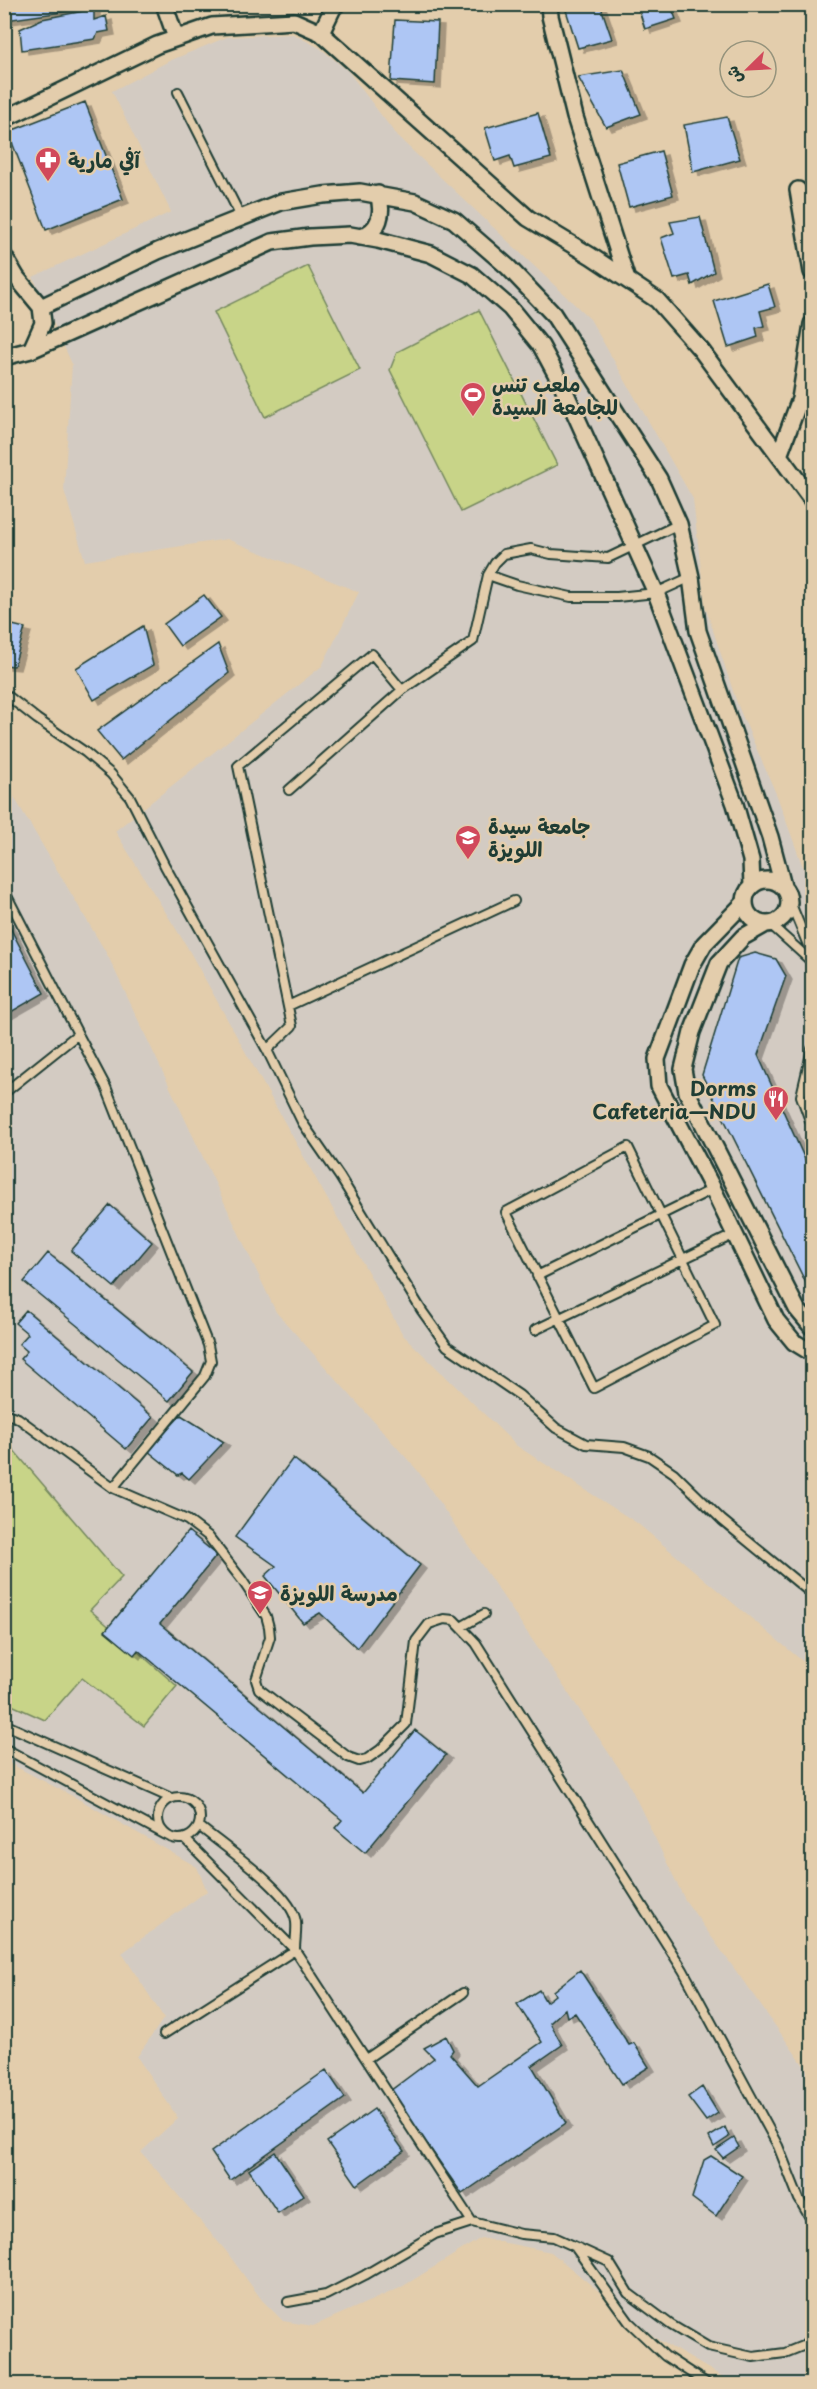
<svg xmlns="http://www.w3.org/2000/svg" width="817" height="2389" font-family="'Playpen Sans','Playpen Sans Arabic',sans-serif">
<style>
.built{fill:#d3cbc2}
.green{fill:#c8d488;stroke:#74885e;stroke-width:1.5}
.building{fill:#aec6f4;stroke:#1f3d34;stroke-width:1.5;filter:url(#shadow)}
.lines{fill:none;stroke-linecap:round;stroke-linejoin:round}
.lane-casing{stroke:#1f3d34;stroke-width:12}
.street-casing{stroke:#1f3d34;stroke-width:20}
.lane{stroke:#e3cdac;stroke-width:8}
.street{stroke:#e3cdac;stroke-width:15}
.labels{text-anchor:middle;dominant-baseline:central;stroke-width:5;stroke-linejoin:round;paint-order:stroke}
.poi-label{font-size:20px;font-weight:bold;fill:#1f3d34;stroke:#e3cdac;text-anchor:start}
</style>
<defs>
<filter id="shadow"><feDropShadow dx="6" dy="4" stdDeviation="0" flood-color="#0004"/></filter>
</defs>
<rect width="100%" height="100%" fill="#e3cdac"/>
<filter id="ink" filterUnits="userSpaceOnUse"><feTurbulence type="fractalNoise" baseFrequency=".0167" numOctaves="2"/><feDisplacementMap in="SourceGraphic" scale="12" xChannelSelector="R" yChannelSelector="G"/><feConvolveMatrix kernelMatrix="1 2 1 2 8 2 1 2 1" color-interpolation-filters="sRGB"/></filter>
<g filter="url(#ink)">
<!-- built -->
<path class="built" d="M 293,34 L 320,48 L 348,71 L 397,136 L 590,319 L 693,499 L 705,606 L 738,706 L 777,796 L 812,892 L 812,1669 L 637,1523 L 517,1446 L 403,1335 L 186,945 L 115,831 L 322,666 L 359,592 L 227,539 L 85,561 L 64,490 L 72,364 L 33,277 L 171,212 L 112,91 L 169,61 L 227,37 Z
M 4,780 L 108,956 L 276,1312 L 418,1471 L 627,1780 L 685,1900 L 812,2077 L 812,2384 L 735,2384 L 657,2339 L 551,2252 L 481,2238 L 400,2288 L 313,2326 L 283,2321 L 262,2300 L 226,2251 L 141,2152 L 178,2118 L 137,2057 L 164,2018 L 122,1953 L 207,1891 L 197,1867 L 82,1801 L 5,1761 Z"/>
<!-- green -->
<path class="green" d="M 308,266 L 360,370 L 265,417 L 214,312 Z
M 479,310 L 557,465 L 461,512 L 390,370 L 397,352 Z
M 5,1440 L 122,1577 L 90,1610 L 177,1686 L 144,1726 L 82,1678 L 45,1720 L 5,1702 Z"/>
<!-- building -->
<path class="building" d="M 4,4 L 84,4 L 84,9 L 6,20 Z
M 564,4 L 600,4 L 612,39 L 578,48 Z
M 637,4 L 670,4 L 676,19 L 645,29 Z
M 94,9 L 94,20 L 106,16 L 109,31 L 98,33 L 95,39 L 22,50 L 20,29 L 42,19 Z
M 395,20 L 438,22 L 435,84 L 391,81 Z
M 623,70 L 641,114 L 606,127 L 578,77 Z
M 85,102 L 123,199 L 46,230 L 8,132 Z
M 538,113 L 551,158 L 514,168 L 510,156 L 495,161 L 485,128 Z
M 727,117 L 740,159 L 693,172 L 684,125 Z
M 661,151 L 673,195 L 629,207 L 617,163 Z
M 700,217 L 714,272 L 692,285 L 689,275 L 674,279 L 661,238 L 674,233 L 670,222 Z
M 768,284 L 775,307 L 760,311 L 764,326 L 756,328 L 758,337 L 728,347 L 714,301 Z
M 204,595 L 221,617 L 180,646 L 164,624 Z
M 4,623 L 25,628 L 14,666 L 4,665 Z
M 143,626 L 153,665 L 94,700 L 76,668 Z
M 218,644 L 229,673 L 121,760 L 97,731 Z
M 4,916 L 44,993 L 4,1016 Z
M 755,953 L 776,959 L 786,976 L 758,1055 L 812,1175 L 812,1295 L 702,1075 L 738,958 Z
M 110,1205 L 152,1242 L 114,1287 L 71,1251 Z
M 48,1253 L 193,1372 L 169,1401 L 24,1282 Z
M 26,1310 L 153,1417 L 126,1449 L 20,1359 L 27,1351 L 19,1344 L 28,1334 L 15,1323 Z
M 181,1415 L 224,1442 L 189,1479 L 182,1473 L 178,1475 L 148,1451 Z
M 293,1458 L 420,1565 L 357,1648 L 320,1613 L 303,1623 L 265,1576 L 276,1566 L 235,1537 Z
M 188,1531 L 217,1555 L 160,1624 L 363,1793 L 415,1730 L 446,1755 L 365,1853 L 335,1828 L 342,1820 L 138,1650 L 134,1655 L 105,1631 Z
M 580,1970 L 629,2045 L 634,2043 L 649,2067 L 622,2084 L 575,2013 L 567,2017 L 565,2009 L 550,2023 L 562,2045 L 532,2066 L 566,2123 L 462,2194 L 390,2091 L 434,2058 L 424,2048 L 446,2036 L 453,2050 L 450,2054 L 478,2086 L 542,2042 L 517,2004 L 539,1990 L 546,2002 L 555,1995 L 553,1991 Z
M 326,2070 L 345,2098 L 230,2180 L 211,2152 Z
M 702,2087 L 718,2113 L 706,2121 L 688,2097 Z
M 374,2109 L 404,2151 L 357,2185 L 327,2142 Z
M 725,2127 L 729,2137 L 714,2147 L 709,2137 Z
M 734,2138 L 739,2147 L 723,2158 L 716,2150 Z
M 275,2152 L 304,2195 L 278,2213 L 249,2170 Z
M 711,2156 L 742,2176 L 716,2216 L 692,2198 L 704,2160 Z"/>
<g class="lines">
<defs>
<path id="lane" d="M 178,92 L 241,217
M 488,575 L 517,585 L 571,597 L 617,597 L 656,593 L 691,577
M 4,693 L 37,719 L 85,752 L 111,774 L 130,797 L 165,866 L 267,1050 L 302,1122 L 340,1177 L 422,1311 L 447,1346 L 519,1395 L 556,1428 L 586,1444 L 624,1447 L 649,1456 L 674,1473 L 722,1520 L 812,1594
M 289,790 L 402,690 L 473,641 L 488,575 L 495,563 L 504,554 L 531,549 L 551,554 L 608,558 L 679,524
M 4,890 L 78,1034 L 4,1093
M 789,899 L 812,955
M 770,924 L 812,962
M 288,1006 L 514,901
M 812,1049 L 801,1096 L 812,1126
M 267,1050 L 292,1026 L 238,766 L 372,654 L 402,690
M 628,1147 L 715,1325 L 594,1388 L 506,1212 Z
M 537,1276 L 713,1189
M 535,1330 L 735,1234
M 4,1413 L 18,1418 L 113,1488 L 205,1376 L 211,1361 L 208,1345 L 106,1087 L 78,1034
M 113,1488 L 187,1520 L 208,1536 L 242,1580 L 266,1616 L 269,1627 L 270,1637 L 256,1680 L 259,1689 L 348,1757 L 359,1761 L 367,1759 L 380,1750 L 406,1724 L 416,1641 L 429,1624 L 444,1619 L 454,1620 L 476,1643 L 683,1970 L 778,2146 L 799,2199 L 812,2221
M 461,1627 L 484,1614
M 4,1724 L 171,1798
M 4,1748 L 166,1835
M158 1818a21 21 0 1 1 42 0a21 21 0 1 1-42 0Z
M 199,1826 C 223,1846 293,1893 296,1922 C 297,1931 295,1941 295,1950
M 185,1839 L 295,1950 L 472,2222
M 164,2034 L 295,1950
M 366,2059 L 463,1993
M 575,2247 L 629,2322 L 665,2356 L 708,2384
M 288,2302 L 326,2295 L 365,2275 L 435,2234 L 472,2222 L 521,2234 L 554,2237 L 609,2262 L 628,2293 L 671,2325 L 708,2347 L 753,2357 L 785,2353 L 805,2345 L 812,2337"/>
<path id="street" d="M 164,4 L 176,38
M 549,4 L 550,16 L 575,117 L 627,280
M 321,33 L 333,8 L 337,4
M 4,119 L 157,45 L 212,26 L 294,21 L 321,33 L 528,218 L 591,256 L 657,300 L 701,350 L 812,500
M 798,190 L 812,272
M 360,237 C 380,231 384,213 378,194
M 4,256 L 17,278 L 41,307 L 158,251 L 281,202 L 323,195 L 360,192 L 415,202 L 454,220 L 508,267 L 553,314 L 659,479 L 679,524 L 691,577 L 698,631 L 770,837 L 783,886
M 31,350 L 43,323 L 41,307
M 4,357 L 31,350 L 272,242 L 310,237 L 350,235 L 378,240 L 431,254 L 472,275 L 510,308 L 541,346 L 563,387 L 656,593 L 735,804 L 751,860 L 752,886
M 780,453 L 800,399 L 812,324
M745 902a22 22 0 1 1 44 0a22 22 0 1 1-44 0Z
M 745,902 L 704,944 L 692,965 L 657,1059 L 659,1086 L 713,1189 L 776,1320 L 794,1342 L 812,1353
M 766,924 L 743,937 L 719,963 L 692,1032 L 683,1069 L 687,1092 L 797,1309 L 812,1327"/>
</defs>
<!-- lane casing -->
<use href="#lane" class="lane-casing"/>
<!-- street casing -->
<use href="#street" class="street-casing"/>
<!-- lane -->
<use href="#lane" class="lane"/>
<!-- street -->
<use href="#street" class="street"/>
</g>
</g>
<!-- icons -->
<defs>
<symbol id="pharmacy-pin" viewBox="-11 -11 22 30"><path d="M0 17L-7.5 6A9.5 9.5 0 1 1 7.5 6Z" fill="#d1495b" stroke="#e3cdac"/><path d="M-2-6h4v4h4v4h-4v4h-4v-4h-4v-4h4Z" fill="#fff"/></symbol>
<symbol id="stadium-pin" viewBox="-11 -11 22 30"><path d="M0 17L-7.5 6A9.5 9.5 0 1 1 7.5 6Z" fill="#d1495b" stroke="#e3cdac"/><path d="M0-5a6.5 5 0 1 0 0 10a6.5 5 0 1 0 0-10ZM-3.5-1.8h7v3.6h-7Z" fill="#fff"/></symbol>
<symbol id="university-pin" viewBox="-11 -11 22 30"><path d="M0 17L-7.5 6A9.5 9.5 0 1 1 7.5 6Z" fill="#d1495b" stroke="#e3cdac"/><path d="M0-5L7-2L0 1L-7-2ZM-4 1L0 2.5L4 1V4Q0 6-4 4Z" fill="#fff"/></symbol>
<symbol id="restaurant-pin" viewBox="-11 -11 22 30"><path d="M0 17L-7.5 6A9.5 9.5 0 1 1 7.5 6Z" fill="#d1495b" stroke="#e3cdac"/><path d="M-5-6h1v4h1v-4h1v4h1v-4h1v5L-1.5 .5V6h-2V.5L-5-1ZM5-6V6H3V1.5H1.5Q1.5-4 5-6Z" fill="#fff"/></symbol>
</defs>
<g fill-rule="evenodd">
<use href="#pharmacy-pin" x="33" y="145" width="30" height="40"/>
<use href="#stadium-pin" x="458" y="380" width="30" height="40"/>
<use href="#university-pin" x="453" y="823" width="30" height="40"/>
<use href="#restaurant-pin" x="761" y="1084" width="30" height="40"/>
<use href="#university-pin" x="245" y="1578" width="30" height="40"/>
</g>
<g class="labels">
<!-- poi labels -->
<g class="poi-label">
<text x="68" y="160">آفي مارية</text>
<text x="492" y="384">ملعب تنس<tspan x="492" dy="23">للجامعة السيدة</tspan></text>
<text x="488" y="826">جامعة سيدة<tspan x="488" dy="23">اللويزة</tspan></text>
<text x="756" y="1088" text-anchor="end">Dorms<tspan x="756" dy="23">Cafeteria—NDU</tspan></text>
<text x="280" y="1593">مدرسة اللويزة</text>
</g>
</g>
<!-- margin -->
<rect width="817" height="2389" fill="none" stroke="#e3cdac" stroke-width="24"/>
<rect x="12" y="12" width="793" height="2365" fill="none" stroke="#1f3d34" stroke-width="2" filter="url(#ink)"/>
<!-- north arrow -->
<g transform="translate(748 69) rotate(246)"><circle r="28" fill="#e3cdac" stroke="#95937c" stroke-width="1.5"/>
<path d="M0-4.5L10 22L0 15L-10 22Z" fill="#d1495b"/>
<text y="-9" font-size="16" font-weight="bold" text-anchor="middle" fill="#1f3d34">ش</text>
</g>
</svg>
